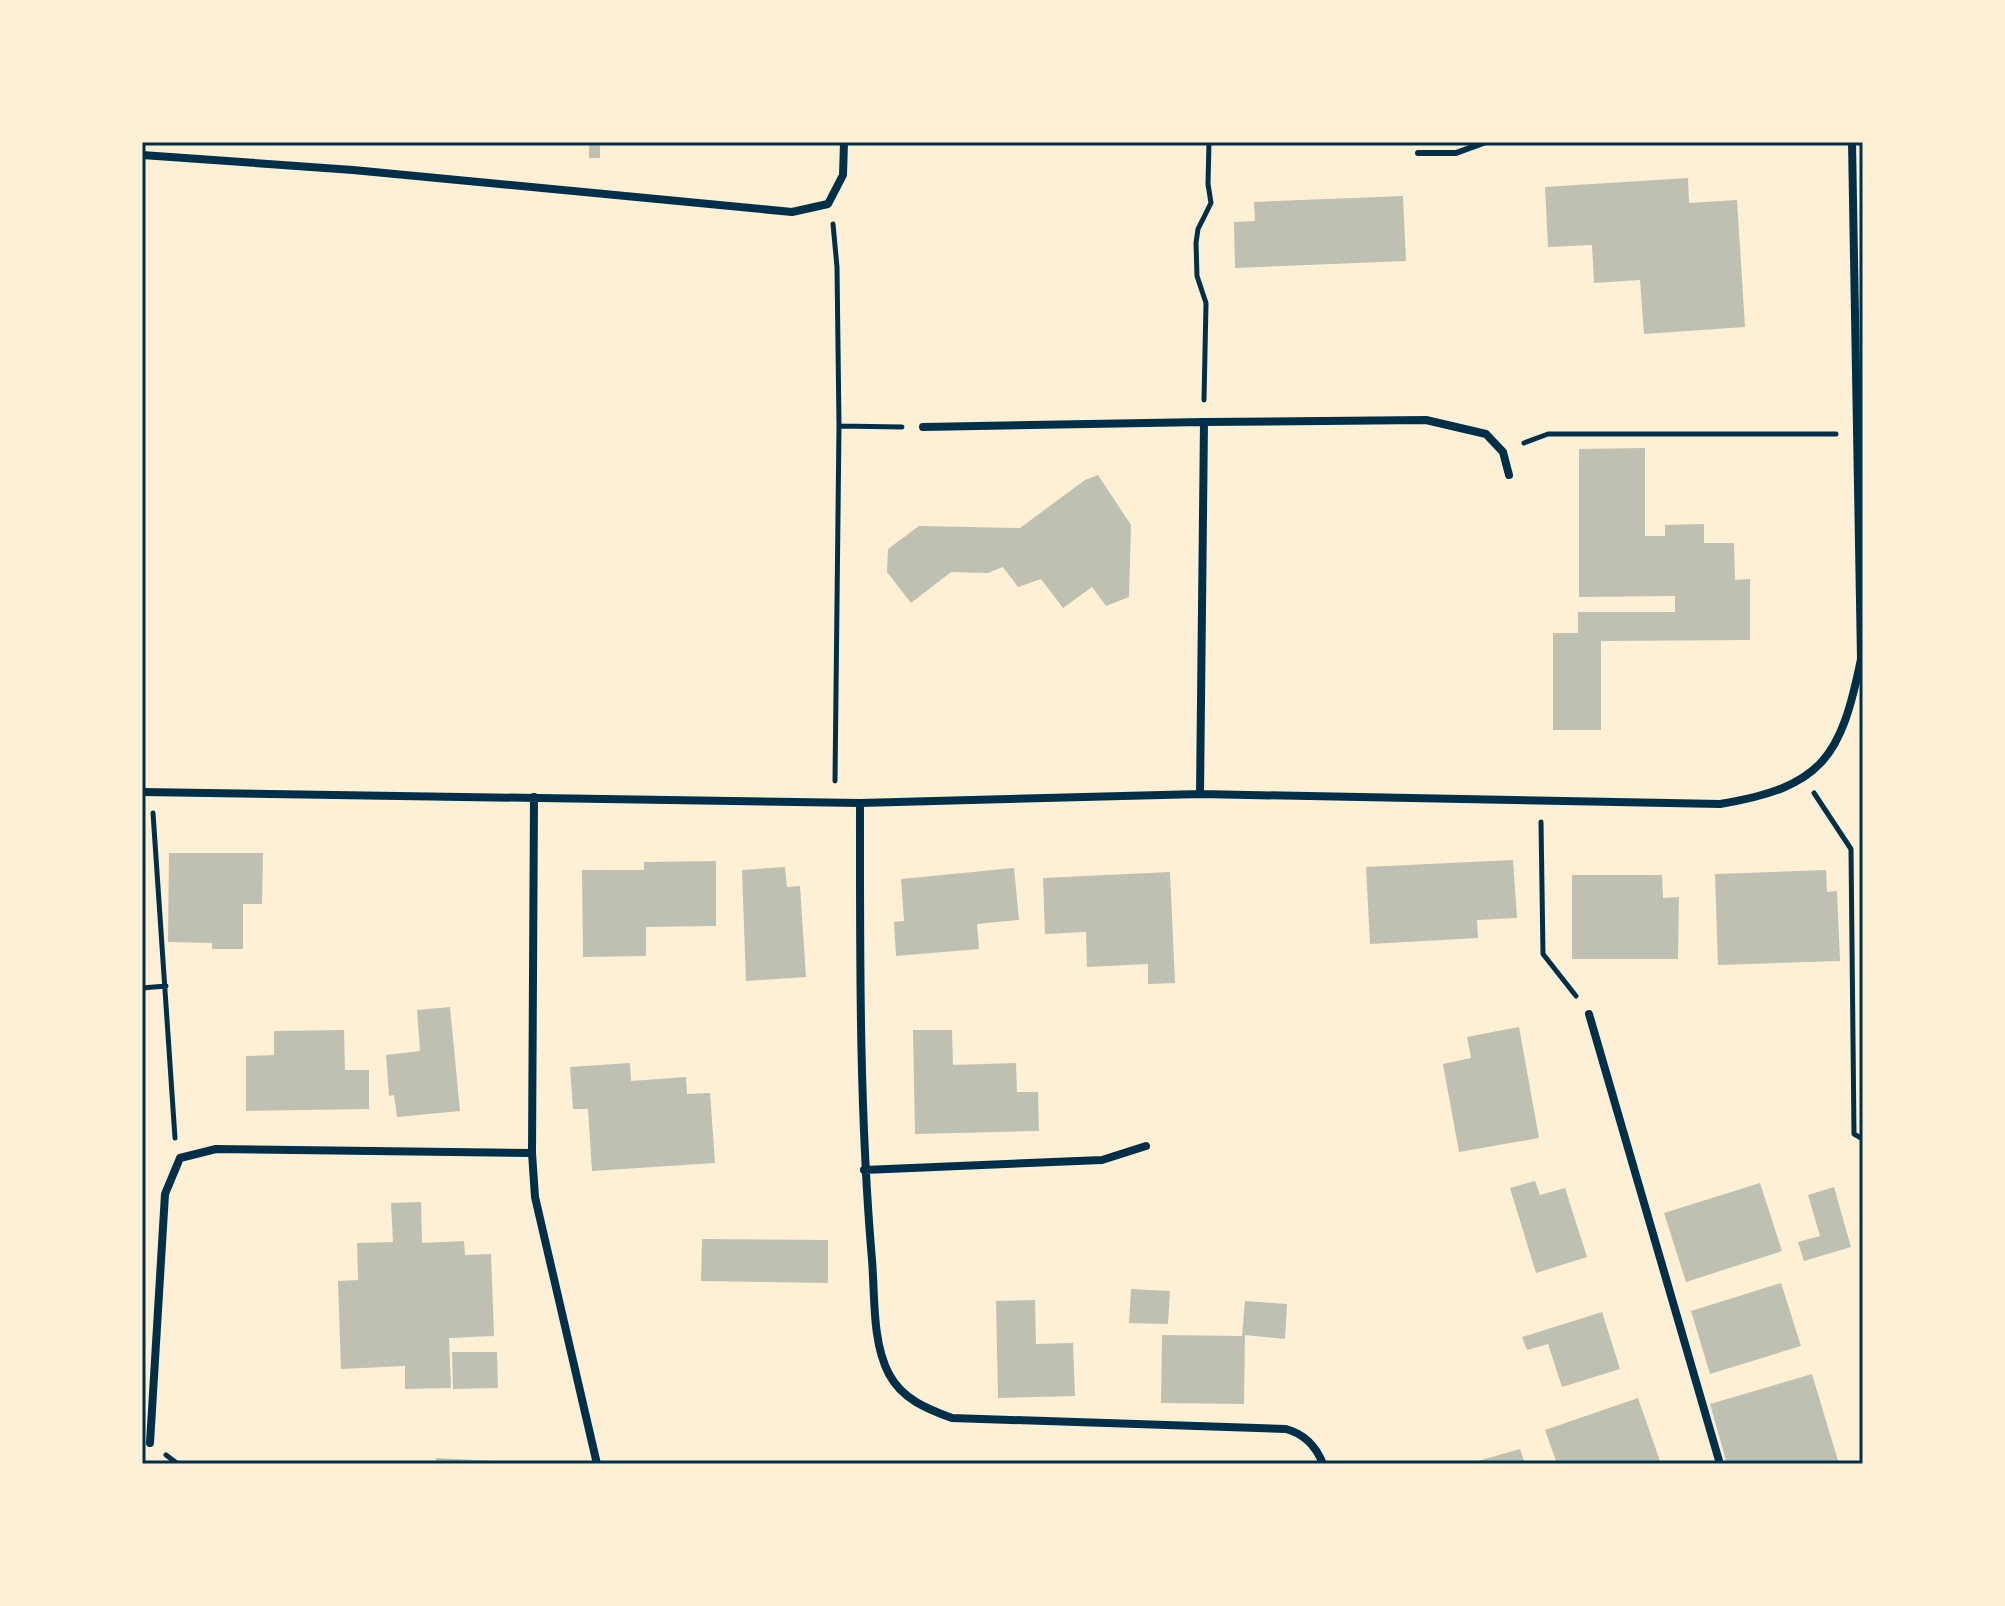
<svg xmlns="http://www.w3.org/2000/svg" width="2005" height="1606" font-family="'Noto Serif',serif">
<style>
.building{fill:#bec0b2}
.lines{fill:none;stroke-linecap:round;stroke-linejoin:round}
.path{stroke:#003049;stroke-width:5}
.service{stroke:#003049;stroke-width:6}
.minor{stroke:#003049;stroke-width:8}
.neatline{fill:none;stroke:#003049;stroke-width:3}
</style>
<rect width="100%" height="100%" fill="#fdf0d5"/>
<!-- building -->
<path class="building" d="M 589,142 L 600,142 L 600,158 L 589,158 Z
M 1688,178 L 1689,203 L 1737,200 L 1745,327 L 1644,334 L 1640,280 L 1594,283 L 1592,245 L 1548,247 L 1545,187 Z
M 1403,196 L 1406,261 L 1235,268 L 1234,222 L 1255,221 L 1254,202 Z
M 1645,448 L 1645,536 L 1665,536 L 1665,525 L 1704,524 L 1704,543 L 1734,543 L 1735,580 L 1750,579 L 1750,640 L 1601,641 L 1601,730 L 1553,730 L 1553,633 L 1578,633 L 1578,612 L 1675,612 L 1675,596 L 1579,597 L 1579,449 Z
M 1098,475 L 1131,525 L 1129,597 L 1106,606 L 1092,587 L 1063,608 L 1041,579 L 1018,587 L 1003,567 L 988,573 L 951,572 L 911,603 L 887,572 L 888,549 L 919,526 L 1020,528 L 1085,480 Z
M 169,853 L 263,853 L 262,904 L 243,904 L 243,949 L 212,949 L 212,943 L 168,942 Z
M 1513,860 L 1517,918 L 1477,920 L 1478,938 L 1370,944 L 1366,867 Z
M 716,861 L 716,926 L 646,927 L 646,956 L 583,957 L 582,870 L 644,870 L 644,862 Z
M 785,867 L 787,887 L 800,886 L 806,977 L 746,981 L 742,870 Z
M 1014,868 L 1019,920 L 977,924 L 979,949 L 896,956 L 894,922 L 904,921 L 901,879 Z
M 1826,870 L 1827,892 L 1837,891 L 1840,961 L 1718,965 L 1715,874 Z
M 1170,872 L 1175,983 L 1148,984 L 1148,964 L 1087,967 L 1086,932 L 1045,934 L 1043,878 Z
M 1572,875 L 1662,875 L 1663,898 L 1679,897 L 1678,959 L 1572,959 Z
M 450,1007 L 460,1111 L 397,1117 L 394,1095 L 389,1096 L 386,1055 L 420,1051 L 417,1010 Z
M 1519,1027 L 1539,1138 L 1459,1152 L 1443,1064 L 1471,1058 L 1467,1037 Z
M 344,1030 L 345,1070 L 369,1070 L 369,1109 L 246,1111 L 246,1056 L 274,1055 L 274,1031 Z
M 913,1030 L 952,1030 L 953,1065 L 1016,1063 L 1017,1092 L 1038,1092 L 1039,1131 L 915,1134 Z
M 630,1063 L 631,1081 L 686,1077 L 687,1094 L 710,1093 L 715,1163 L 592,1171 L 588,1109 L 573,1109 L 570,1067 Z
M 1535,1181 L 1540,1195 L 1565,1188 L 1587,1257 L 1536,1273 L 1510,1188 Z
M 1760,1183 L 1782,1251 L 1686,1282 L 1664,1213 Z
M 1834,1187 L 1851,1247 L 1804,1261 L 1798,1242 L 1820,1236 L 1808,1195 Z
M 421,1202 L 422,1243 L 464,1241 L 465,1255 L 491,1254 L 494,1336 L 449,1338 L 451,1388 L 405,1389 L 405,1366 L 341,1369 L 338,1281 L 358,1280 L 357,1243 L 393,1242 L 391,1203 Z
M 702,1239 L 828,1240 L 828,1283 L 701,1281 Z
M 1781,1283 L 1801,1346 L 1710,1374 L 1691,1311 Z
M 1131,1289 L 1170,1291 L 1168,1324 L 1129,1323 Z
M 1035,1300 L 1036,1344 L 1073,1343 L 1075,1396 L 998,1398 L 996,1301 Z
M 1245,1301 L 1287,1304 L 1285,1339 L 1245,1335 L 1244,1404 L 1161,1403 L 1162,1335 L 1242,1336 Z
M 1602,1312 L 1620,1369 L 1562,1387 L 1548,1344 L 1527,1350 L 1522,1337 Z
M 452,1352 L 497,1352 L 498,1388 L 453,1389 Z
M 1812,1374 L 1839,1464 L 1727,1464 L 1710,1404 Z
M 1638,1398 L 1661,1464 L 1557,1464 L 1545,1430 Z
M 1520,1449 L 1525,1464 L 1471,1464 L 1471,1463 Z
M 436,1458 L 513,1462 L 513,1464 L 436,1464 Z"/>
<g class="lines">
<!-- path -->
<path class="path" d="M 833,224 L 837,267 L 839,426 L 835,781
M 1204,400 L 1206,303 L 1197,276 L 1196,243 L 1198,229 L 1211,203 L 1208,184 L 1209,142
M 839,426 L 902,427
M 1524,443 L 1548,434 L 1836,434
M 1814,793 L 1851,849 L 1854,1134 L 1863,1139
M 153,813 L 175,1138
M 1541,822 L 1543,954 L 1576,996
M 142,988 L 166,986
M 166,1455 L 178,1464"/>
<!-- service -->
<path class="service" d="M 1418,153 L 1456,153 L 1486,142"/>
<!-- minor -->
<path class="minor" d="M 142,155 L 353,170 L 792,212 L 828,204 L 843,175 L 844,142
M 1204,422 L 1426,420 L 1486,434 L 1503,452 L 1509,475
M 923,427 L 1204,422 L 1200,794
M 142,792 L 860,803 L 1200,794 L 1720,804 C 1823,787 1841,757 1861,659 L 1852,142
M 534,797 L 532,1153 L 535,1197 L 597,1464
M 860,803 C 860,956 859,1109 872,1260 C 875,1296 872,1342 889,1374 C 902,1399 927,1409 952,1418 L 1286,1429 C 1305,1434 1316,1446 1323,1464
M 1589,1014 L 1720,1464
M 864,1170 L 1102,1160 L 1146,1146
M 150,1443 L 165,1194 L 180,1158 L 216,1149 L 532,1153"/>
</g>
<!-- border -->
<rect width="2005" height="1606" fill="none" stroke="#fdf0d5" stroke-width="288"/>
<rect x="144" y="144" width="1717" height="1318" class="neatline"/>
</svg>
